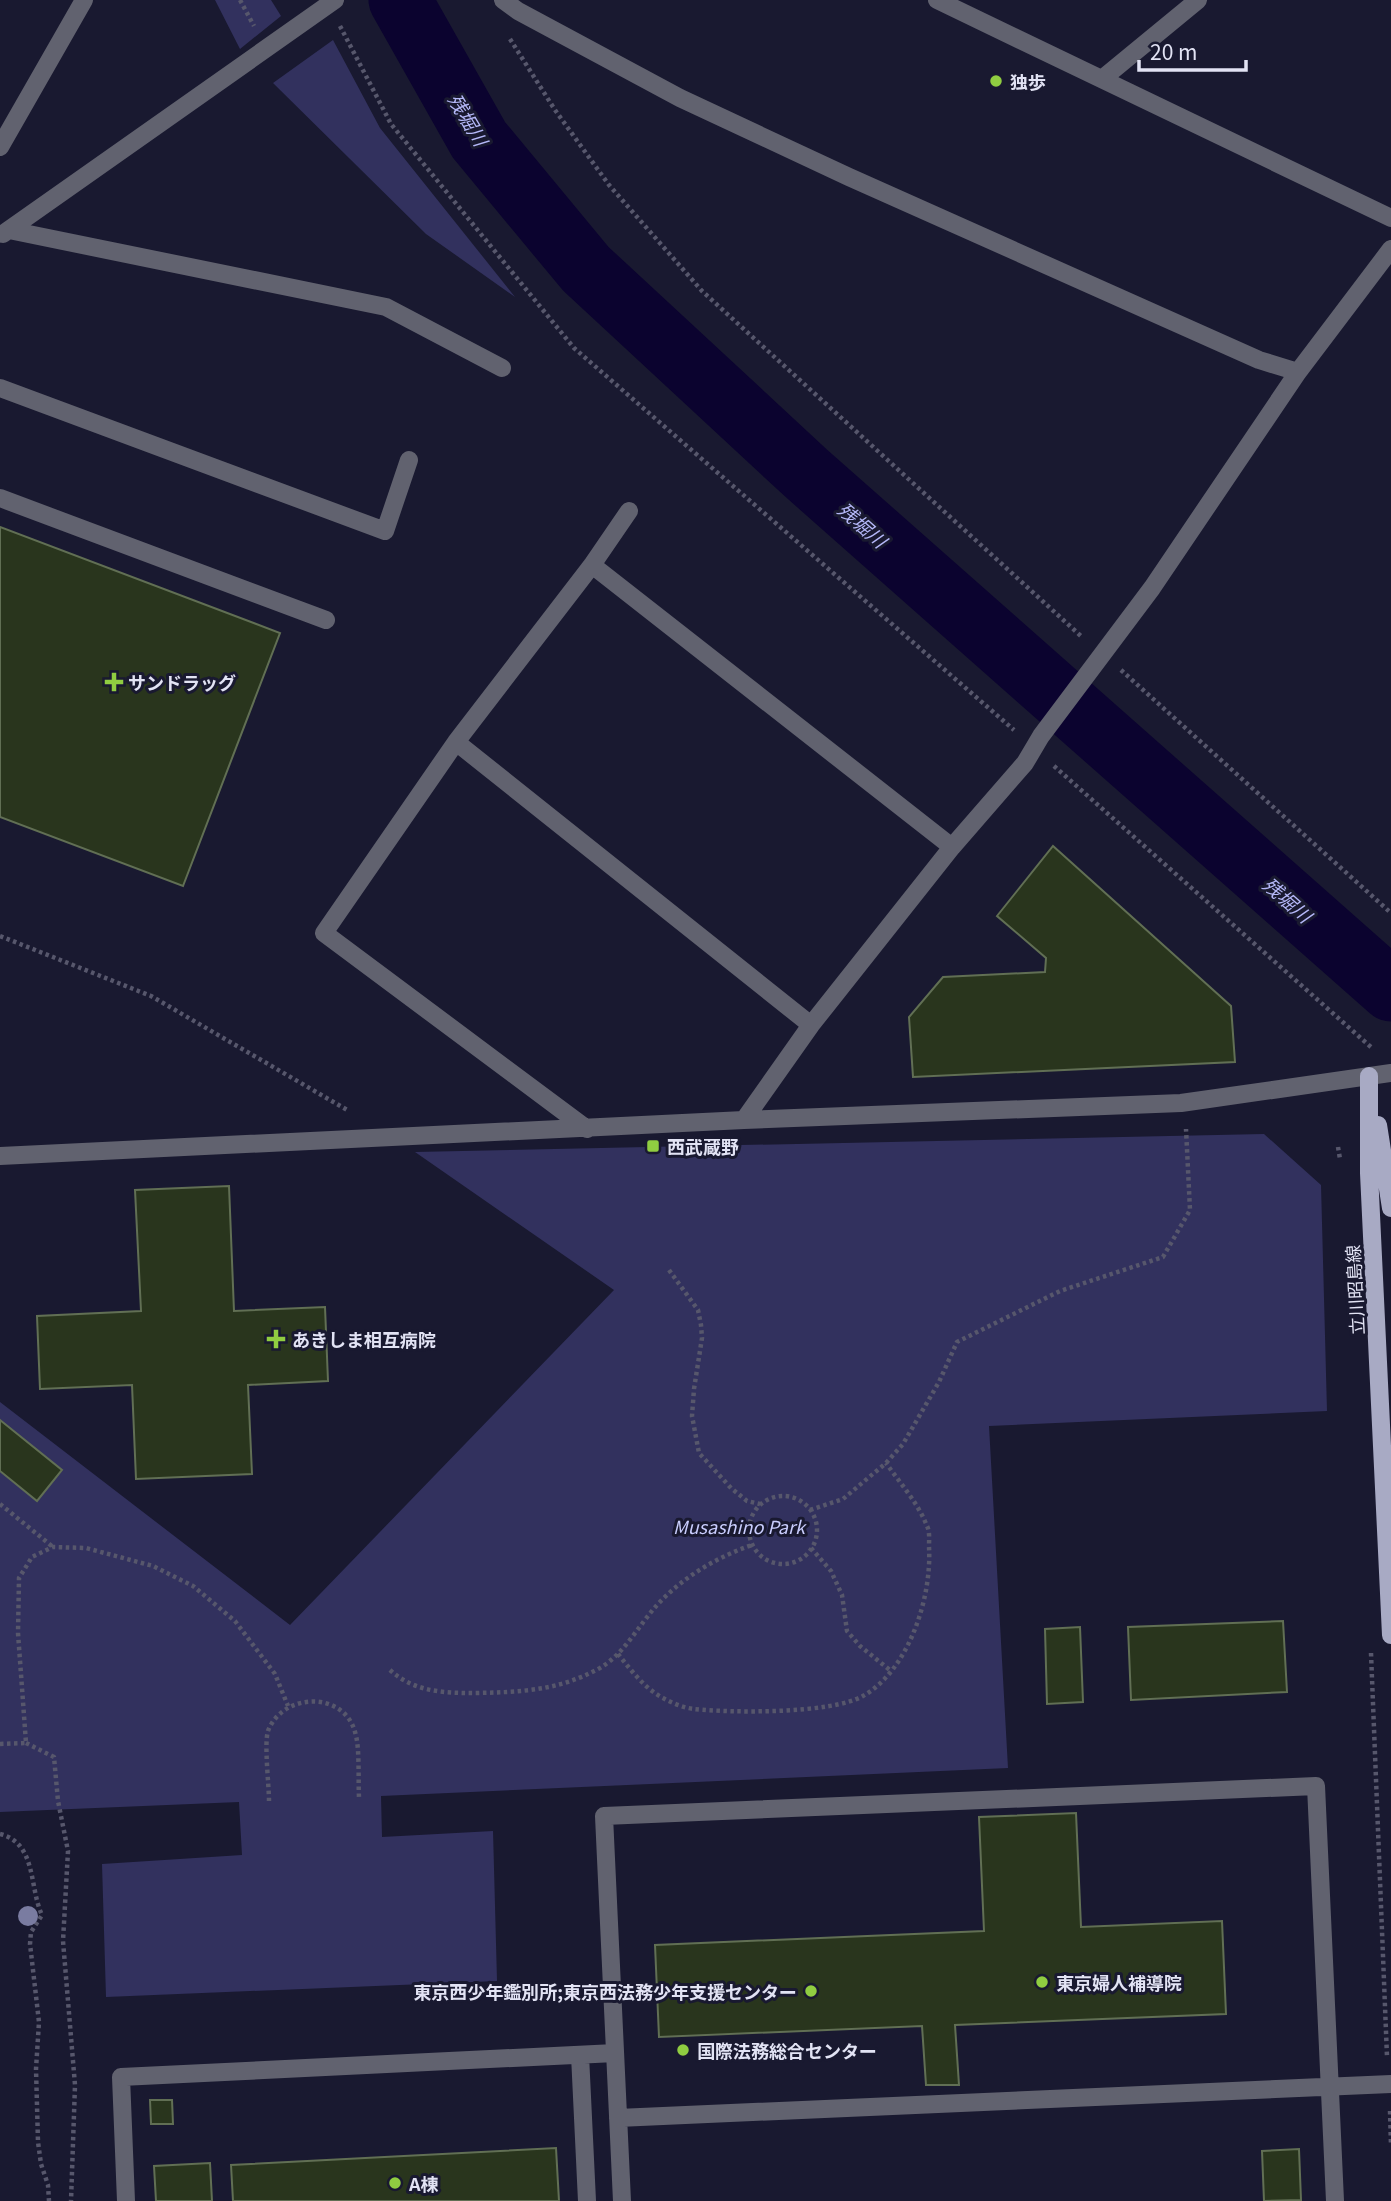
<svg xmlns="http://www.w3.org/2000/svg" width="1391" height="2201" font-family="Georgia,'Noto Sans JP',serif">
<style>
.green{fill:#32315e}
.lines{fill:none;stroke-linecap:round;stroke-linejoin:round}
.river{stroke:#0b032f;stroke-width:63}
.building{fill:#29351d;stroke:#616f54;stroke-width:2}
.path{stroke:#57576c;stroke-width:4.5;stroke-dasharray:3.5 3.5;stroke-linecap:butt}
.minor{stroke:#61626f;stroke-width:18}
.major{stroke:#a8aac4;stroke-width:18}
.tree{fill:#7a7ca1}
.poi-dot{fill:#90cd41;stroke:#191930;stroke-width:2.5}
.labels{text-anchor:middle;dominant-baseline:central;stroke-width:6;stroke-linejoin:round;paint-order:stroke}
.poi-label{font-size:18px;font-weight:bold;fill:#e2e3f4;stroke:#191930;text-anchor:start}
.street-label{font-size:18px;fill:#e2e3f4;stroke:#191930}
.park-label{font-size:18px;font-style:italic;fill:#c9cdfd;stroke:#191930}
.water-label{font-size:19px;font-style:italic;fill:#b5b8f8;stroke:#191930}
</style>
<rect width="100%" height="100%" fill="#191930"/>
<!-- green -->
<path class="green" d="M 215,0 L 271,0 L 281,16 L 240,49 Z
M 333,40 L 380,128 L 515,297 L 426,234 L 273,83 Z
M 1264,1134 L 1321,1185 L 1327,1411 L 989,1426 L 1008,1768 L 381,1796 L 382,1837 L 493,1831 L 497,1981 L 106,1997 L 102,1864 L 242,1855 L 239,1802 L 0,1812 L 0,1402 L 290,1625 L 614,1290 L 415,1152 Z"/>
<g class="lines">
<!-- river -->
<path class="river" d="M 400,0 L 479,140 L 586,269 L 806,473 L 1391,990"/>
</g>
<!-- building -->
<path class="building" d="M 0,527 L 280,633 L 183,886 L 0,817 Z
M 1053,846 L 1231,1006 L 1235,1062 L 913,1077 L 909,1017 L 943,977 L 1045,972 L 1046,958 L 997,916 Z
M 229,1186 L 234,1311 L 325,1307 L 328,1381 L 248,1385 L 252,1474 L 136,1479 L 132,1385 L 40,1389 L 37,1316 L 141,1311 L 135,1190 Z
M 0,1420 L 62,1470 L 37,1501 L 0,1471 Z
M 1283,1621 L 1287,1692 L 1131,1700 L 1128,1627 Z
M 1080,1627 L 1083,1702 L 1047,1704 L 1045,1629 Z
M 1076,1813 L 1081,1927 L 1222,1921 L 1226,2014 L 955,2025 L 959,2085 L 926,2085 L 922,2026 L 659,2037 L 655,1945 L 984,1931 L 979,1817 Z
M 150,2100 L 172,2100 L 173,2124 L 151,2124 Z
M 556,2148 L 559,2201 L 233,2201 L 231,2165 Z
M 1299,2149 L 1301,2200 L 1264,2201 L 1262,2151 Z
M 210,2163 L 212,2201 L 156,2201 L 154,2166 Z"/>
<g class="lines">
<!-- path -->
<path class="path" d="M 240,0 L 254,26
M 340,26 L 391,124 L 574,348 L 1014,730
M 510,39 L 555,110 L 609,185 L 702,291 L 1082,637
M 1121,670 L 1391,913
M 1054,766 L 1372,1048
M 0,936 L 151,996 L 349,1111
M 1338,1147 L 1340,1159
M 669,1270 L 698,1310 L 701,1325 L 702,1338 L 694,1389 L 692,1416 L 699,1453 L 731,1488 L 747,1501 L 760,1504
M749 1530a34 34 0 1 1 68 0a34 34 0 1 1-68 0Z
M 0,1504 L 53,1547
M 810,1510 L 843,1499 L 886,1463 L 903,1444 L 939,1382 L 957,1342 L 1060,1291 L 1163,1257 L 1190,1210 L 1186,1129
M 811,1548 L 831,1571 L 842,1595 L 847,1631 L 860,1646 L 891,1671
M 1371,1653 L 1387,2057
M 618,1654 C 631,1670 644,1688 663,1698 C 672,1703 684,1708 694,1709 C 732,1713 831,1714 863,1696 C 909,1670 932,1597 929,1547 C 929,1540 930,1532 927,1526 C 918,1503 900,1483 886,1463
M 390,1670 C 414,1692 444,1693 475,1693 C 521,1692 558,1691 600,1668 C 624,1654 639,1625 657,1605 C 683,1577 717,1557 752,1545
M 26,1743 L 54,1757 L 58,1801 L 68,1851 L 63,1941 L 75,2085 L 71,2201
M 0,1744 L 26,1743 L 18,1633 L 19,1578 L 32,1557 L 53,1547 L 86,1548 L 153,1566 L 193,1586 L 235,1621 L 275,1674 L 288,1706
M 269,1801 C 269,1785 264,1744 268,1731 C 283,1692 344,1691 355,1732 C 360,1747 358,1779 359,1797
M 0,1834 C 37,1843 29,1888 42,1915 L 31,1932 L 30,1944 L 39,2022 L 36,2069 L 38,2142 L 41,2164 L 48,2185 L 49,2201
M 1390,2111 L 1391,2145"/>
<!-- minor -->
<path class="minor" d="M 503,0 L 518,11 L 680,98 L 849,177 L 1259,360 L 1298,372
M 937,0 L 1391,218
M 1102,79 L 1198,0
M 0,147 L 84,0
M 9,230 L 386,307 L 502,368
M 3,234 L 335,0
M 0,388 L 385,531 L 409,460
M 0,498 L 326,620
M 592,565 L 952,847
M 456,742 L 811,1025
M 744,1120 L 811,1025 L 952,847 L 1025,763 L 1041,736 L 1152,588 L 1298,372 L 1391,249
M 587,1129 L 324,933 L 456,742 L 592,565 L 629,511
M 0,1156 L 744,1120 L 1181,1103 L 1391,1073
M 580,2055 L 587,2201
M 618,2118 L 1391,2084
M 126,2201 L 121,2077 L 615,2053
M 622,2201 L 604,1816 L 1316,1786 L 1335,2201"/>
<!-- major -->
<path class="major" d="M 1369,1076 L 1369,1173 L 1391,1635
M 1378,1125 L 1391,1208"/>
</g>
<!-- trees -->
<circle class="tree" cx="28" cy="1916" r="10"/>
<!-- markers -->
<g class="poi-dot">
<circle cx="996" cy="81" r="7"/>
<path d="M110.5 671.5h7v7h7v7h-7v7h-7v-7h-7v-7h7z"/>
<rect x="646" y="1139" width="14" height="14" rx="3.5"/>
<path d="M272.5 1328.5h7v7h7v7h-7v7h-7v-7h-7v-7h7z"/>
<circle cx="1042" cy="1982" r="7"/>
<circle cx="811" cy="1991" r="7"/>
<circle cx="683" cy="2050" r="7"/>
<circle cx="395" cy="2183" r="7"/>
</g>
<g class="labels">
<!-- poi labels -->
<g class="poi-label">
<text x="1010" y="81">独歩</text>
<text x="128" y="682">サンドラッグ</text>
<text x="667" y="1146">西武蔵野</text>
<text x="292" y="1339">あきしま相互病院</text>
<text x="1056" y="1982">東京婦人補導院</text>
<text x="797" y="1991" text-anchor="end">東京西少年鑑別所;東京西法務少年支援センター</text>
<text x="697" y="2050">国際法務総合センター</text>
<text x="409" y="2183">A棟</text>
</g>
<!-- street labels -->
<g class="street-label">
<text transform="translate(1354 1290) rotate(-93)">立川昭島線</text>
</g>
<!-- park labels -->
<g class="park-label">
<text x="739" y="1526">Musashino Park</text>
</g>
<!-- water labels -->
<g class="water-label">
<text transform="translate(469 119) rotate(59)">残堀川</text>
<text transform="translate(863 524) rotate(41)">残堀川</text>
<text transform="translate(1288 899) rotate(41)">残堀川</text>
</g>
</g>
<!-- scale -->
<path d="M1139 60v10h107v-10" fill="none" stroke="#e2e3f4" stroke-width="3.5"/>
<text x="1150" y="60" font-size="21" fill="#e2e3f4" stroke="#191930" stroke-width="5" paint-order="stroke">20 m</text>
</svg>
